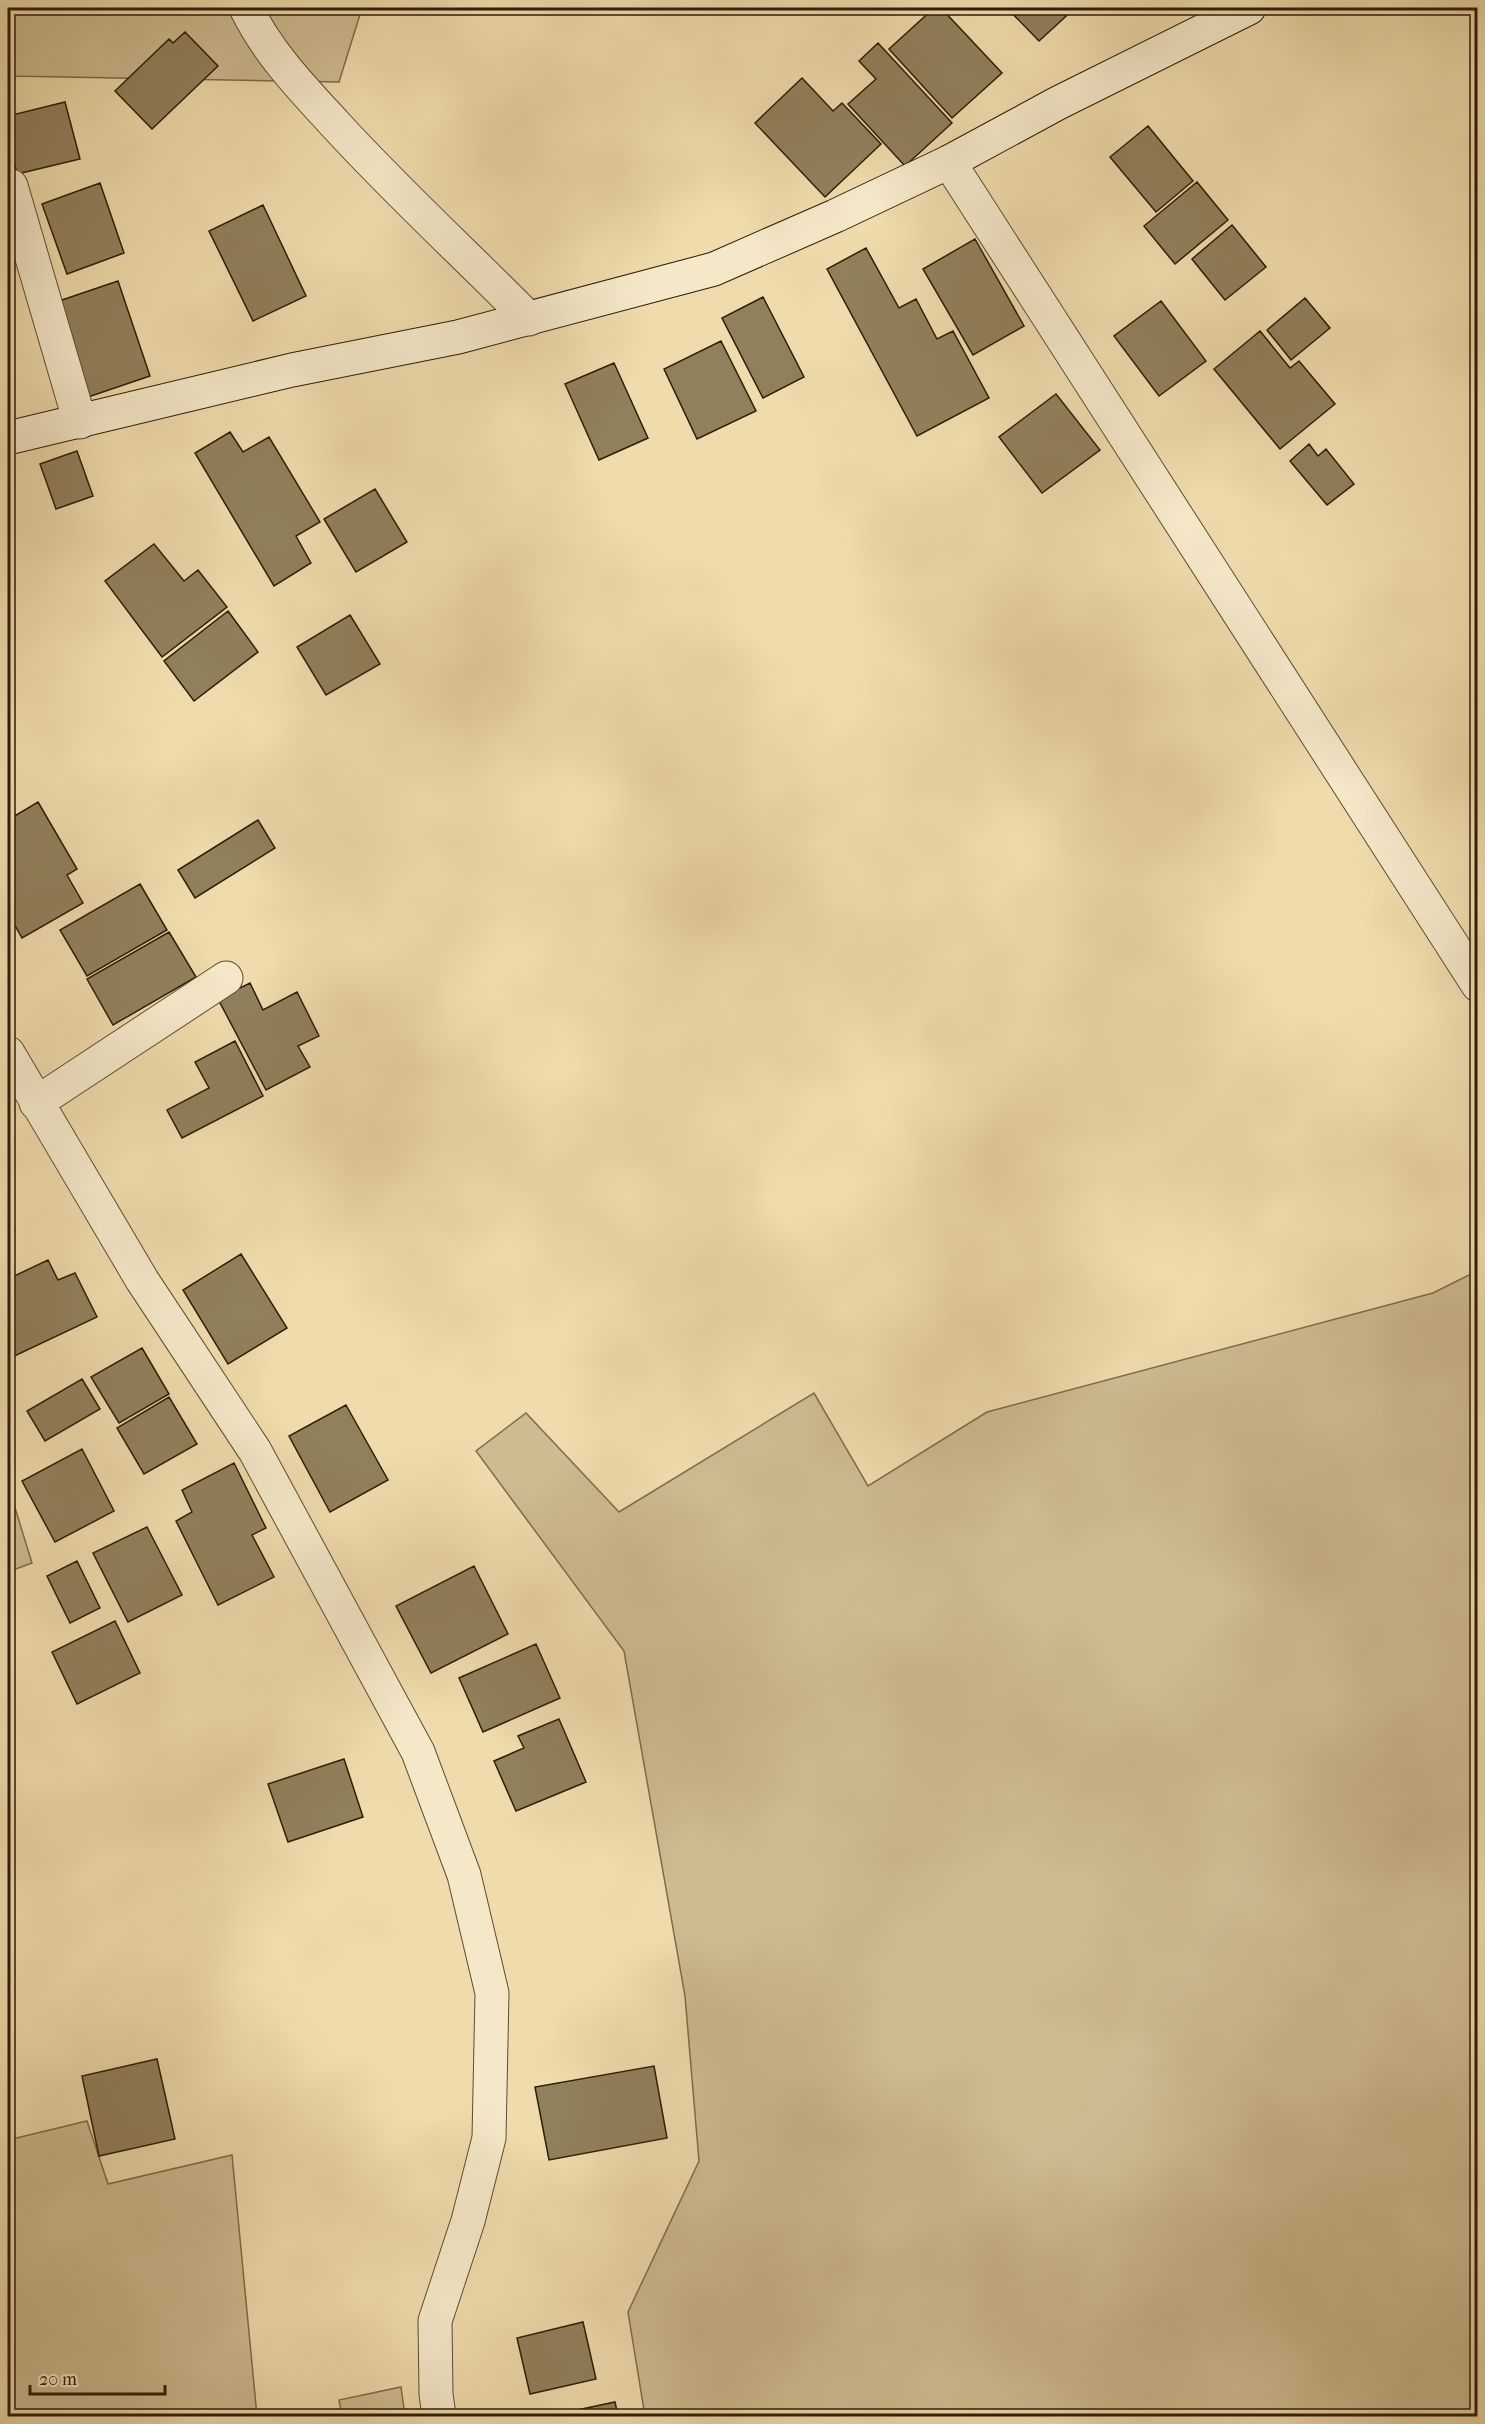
<svg xmlns="http://www.w3.org/2000/svg" width="1485" height="2424" font-family="'IM FELL French Canon',serif">
<style>
.green{fill:#cebb90;stroke:#7d6c4b;stroke-width:1.5}
.building{fill:#91805c;stroke:#2c1d06;stroke-width:1.5}
.lines{fill:none;stroke-linecap:round;stroke-linejoin:round}
.street-casing{stroke:#5d4c30;stroke-width:35}
.secondary-casing{stroke:#2c1d06;stroke-width:35}
.street{stroke:#f5e8c9;stroke-width:33}
.secondary{stroke:#f5e8c9;stroke-width:33}
</style>
<rect width="100%" height="100%" fill="#efdbac"/>
<filter id="stains"><feTurbulence type="fractalNoise" baseFrequency=".00333" numOctaves="4"/><feColorMatrix values="0 0 0 0 .2 0 0 0 0 .09 0 0 0 0 .02 0 0 0 .5 -.17"/></filter>
<radialGradient id="worn" r=".72"><stop offset=".6" stop-color="#630" stop-opacity="0"/><stop offset="1" stop-color="#630" stop-opacity=".3"/></radialGradient>
<!-- green -->
<path class="green" d="M 8,8 L 362,8 L 339,82 L 8,76 Z
M 1477,1271 L 1477,2416 L 645,2416 L 628,2312 L 699,2161 L 685,1996 L 624,1651 L 476,1451 L 526,1413 L 619,1512 L 814,1393 L 868,1486 L 987,1412 L 1433,1293 Z
M 8,1485 L 32,1563 L 8,1572 Z
M 87,2121 L 108,2184 L 232,2155 L 257,2416 L 8,2416 L 8,2140 Z
M 401,2387 L 405,2416 L 342,2416 L 339,2400 Z"/>
<!-- building -->
<path class="building" d="M 934,8 L 941,8 L 1002,73 L 952,118 L 889,49 Z
M 1007,8 L 1075,8 L 1039,41 Z
M 185,32 L 218,66 L 152,129 L 115,91 L 169,39 L 173,43 Z
M 878,43 L 952,123 L 905,166 L 848,104 L 876,79 L 859,61 Z
M 802,78 L 833,111 L 842,103 L 881,144 L 825,197 L 755,123 Z
M 65,102 L 80,159 L 17,174 L 8,137 L 8,116 Z
M 1148,126 L 1193,181 L 1156,212 L 1110,157 Z
M 1197,182 L 1228,220 L 1175,264 L 1144,226 Z
M 100,183 L 124,253 L 67,274 L 42,204 Z
M 263,205 L 306,296 L 253,321 L 209,231 Z
M 1232,225 L 1266,267 L 1225,300 L 1192,259 Z
M 975,239 L 1024,326 L 973,355 L 923,269 Z
M 866,248 L 899,308 L 916,299 L 937,339 L 953,331 L 989,398 L 917,436 L 827,269 Z
M 118,281 L 150,376 L 88,397 L 56,302 Z
M 763,297 L 804,377 L 763,398 L 722,318 Z
M 1305,298 L 1330,328 L 1291,360 L 1267,330 Z
M 1161,301 L 1206,361 L 1159,396 L 1114,336 Z
M 1260,331 L 1290,368 L 1299,361 L 1335,404 L 1280,449 L 1214,369 Z
M 721,341 L 756,411 L 697,439 L 664,369 Z
M 614,363 L 648,438 L 599,460 L 565,384 Z
M 1056,394 L 1100,450 L 1042,493 L 999,437 Z
M 230,432 L 243,452 L 269,437 L 320,522 L 296,536 L 311,563 L 274,586 L 195,453 Z
M 1309,444 L 1318,456 L 1326,449 L 1354,484 L 1327,505 L 1290,461 Z
M 77,451 L 93,496 L 56,509 L 40,464 Z
M 375,489 L 407,542 L 356,572 L 324,519 Z
M 154,544 L 184,581 L 198,570 L 227,607 L 162,657 L 105,581 Z
M 228,611 L 258,652 L 194,701 L 164,661 Z
M 350,615 L 380,664 L 326,695 L 297,647 Z
M 38,802 L 77,869 L 67,875 L 83,903 L 22,938 L 8,913 L 8,820 Z
M 258,820 L 275,848 L 195,898 L 178,870 Z
M 140,884 L 167,930 L 87,976 L 60,930 Z
M 169,932 L 196,977 L 113,1025 L 87,979 Z
M 250,983 L 263,1010 L 297,992 L 319,1036 L 298,1046 L 310,1067 L 266,1090 L 218,999 Z
M 235,1041 L 263,1096 L 182,1138 L 167,1110 L 209,1088 L 195,1062 Z
M 8,1217 L 15,1230 L 8,1234 Z
M 241,1254 L 287,1328 L 228,1364 L 183,1290 Z
M 48,1260 L 58,1280 L 75,1273 L 97,1317 L 8,1359 L 8,1279 Z
M 142,1348 L 169,1394 L 119,1423 L 91,1377 Z
M 82,1379 L 100,1409 L 45,1441 L 27,1411 Z
M 169,1397 L 197,1444 L 144,1474 L 117,1428 Z
M 346,1405 L 388,1480 L 330,1512 L 289,1436 Z
M 82,1449 L 114,1511 L 55,1542 L 22,1481 Z
M 234,1463 L 266,1528 L 252,1535 L 274,1577 L 218,1605 L 176,1521 L 192,1512 L 182,1490 Z
M 147,1527 L 182,1595 L 128,1622 L 93,1553 Z
M 77,1561 L 100,1608 L 70,1623 L 47,1576 Z
M 474,1566 L 508,1634 L 431,1673 L 396,1606 Z
M 115,1621 L 140,1673 L 77,1704 L 52,1652 Z
M 536,1644 L 560,1698 L 483,1732 L 459,1678 Z
M 559,1719 L 586,1782 L 516,1811 L 494,1761 L 524,1748 L 518,1736 Z
M 344,1759 L 363,1817 L 288,1842 L 268,1784 Z
M 157,2059 L 175,2139 L 99,2156 L 82,2076 Z
M 654,2066 L 667,2138 L 549,2160 L 535,2087 Z
M 583,2322 L 596,2379 L 530,2394 L 517,2338 Z
M 615,2402 L 618,2416 L 549,2416 Z"/>
<g class="lines">
<defs>
<path id="street" d="M 246,8 C 268,53 301,87 335,124 C 397,192 465,254 529,319
M 949,162 L 1478,985
M 11,186 L 80,422
M 8,1053 L 142,1280 L 255,1451 L 418,1752 L 464,1875 L 492,1993 L 489,2138 L 468,2221 L 435,2321 L 436,2394 L 439,2416
M 36,1103 L 226,978"/>
<path id="secondary" d="M 8,438 L 292,370 L 458,337 L 714,269 L 835,216 L 949,162 L 1058,103 L 1249,8"/>
</defs>
<!-- street casing -->
<use href="#street" class="street-casing"/>
<!-- secondary casing -->
<use href="#secondary" class="secondary-casing"/>
<!-- street -->
<use href="#street" class="street"/>
<!-- secondary -->
<use href="#secondary" class="secondary"/>
</g>
<!-- margin -->
<rect width="1485" height="2424" fill="none" stroke="#efdbac" stroke-width="30"/>
<rect x="9" y="9" width="1467" height="2406" fill="none" stroke="#2c1d06" stroke-width="3"/>
<rect x="15" y="15" width="1455" height="2394" fill="none" stroke="#2c1d06" stroke-width="1.5"/>
<!-- scale -->
<path d="M30 2385v9h135v-9" fill="none" stroke="#2c1d06" stroke-width="3"/>
<text x="39" y="2385" font-size="18" fill="#2c1d06" stroke="#f5e8c9" stroke-width="4.5" paint-order="stroke">20 m</text>
<rect width="100%" height="100%" filter="url(#stains)"/>
<rect width="100%" height="100%" fill="url(#worn)"/>
</svg>
